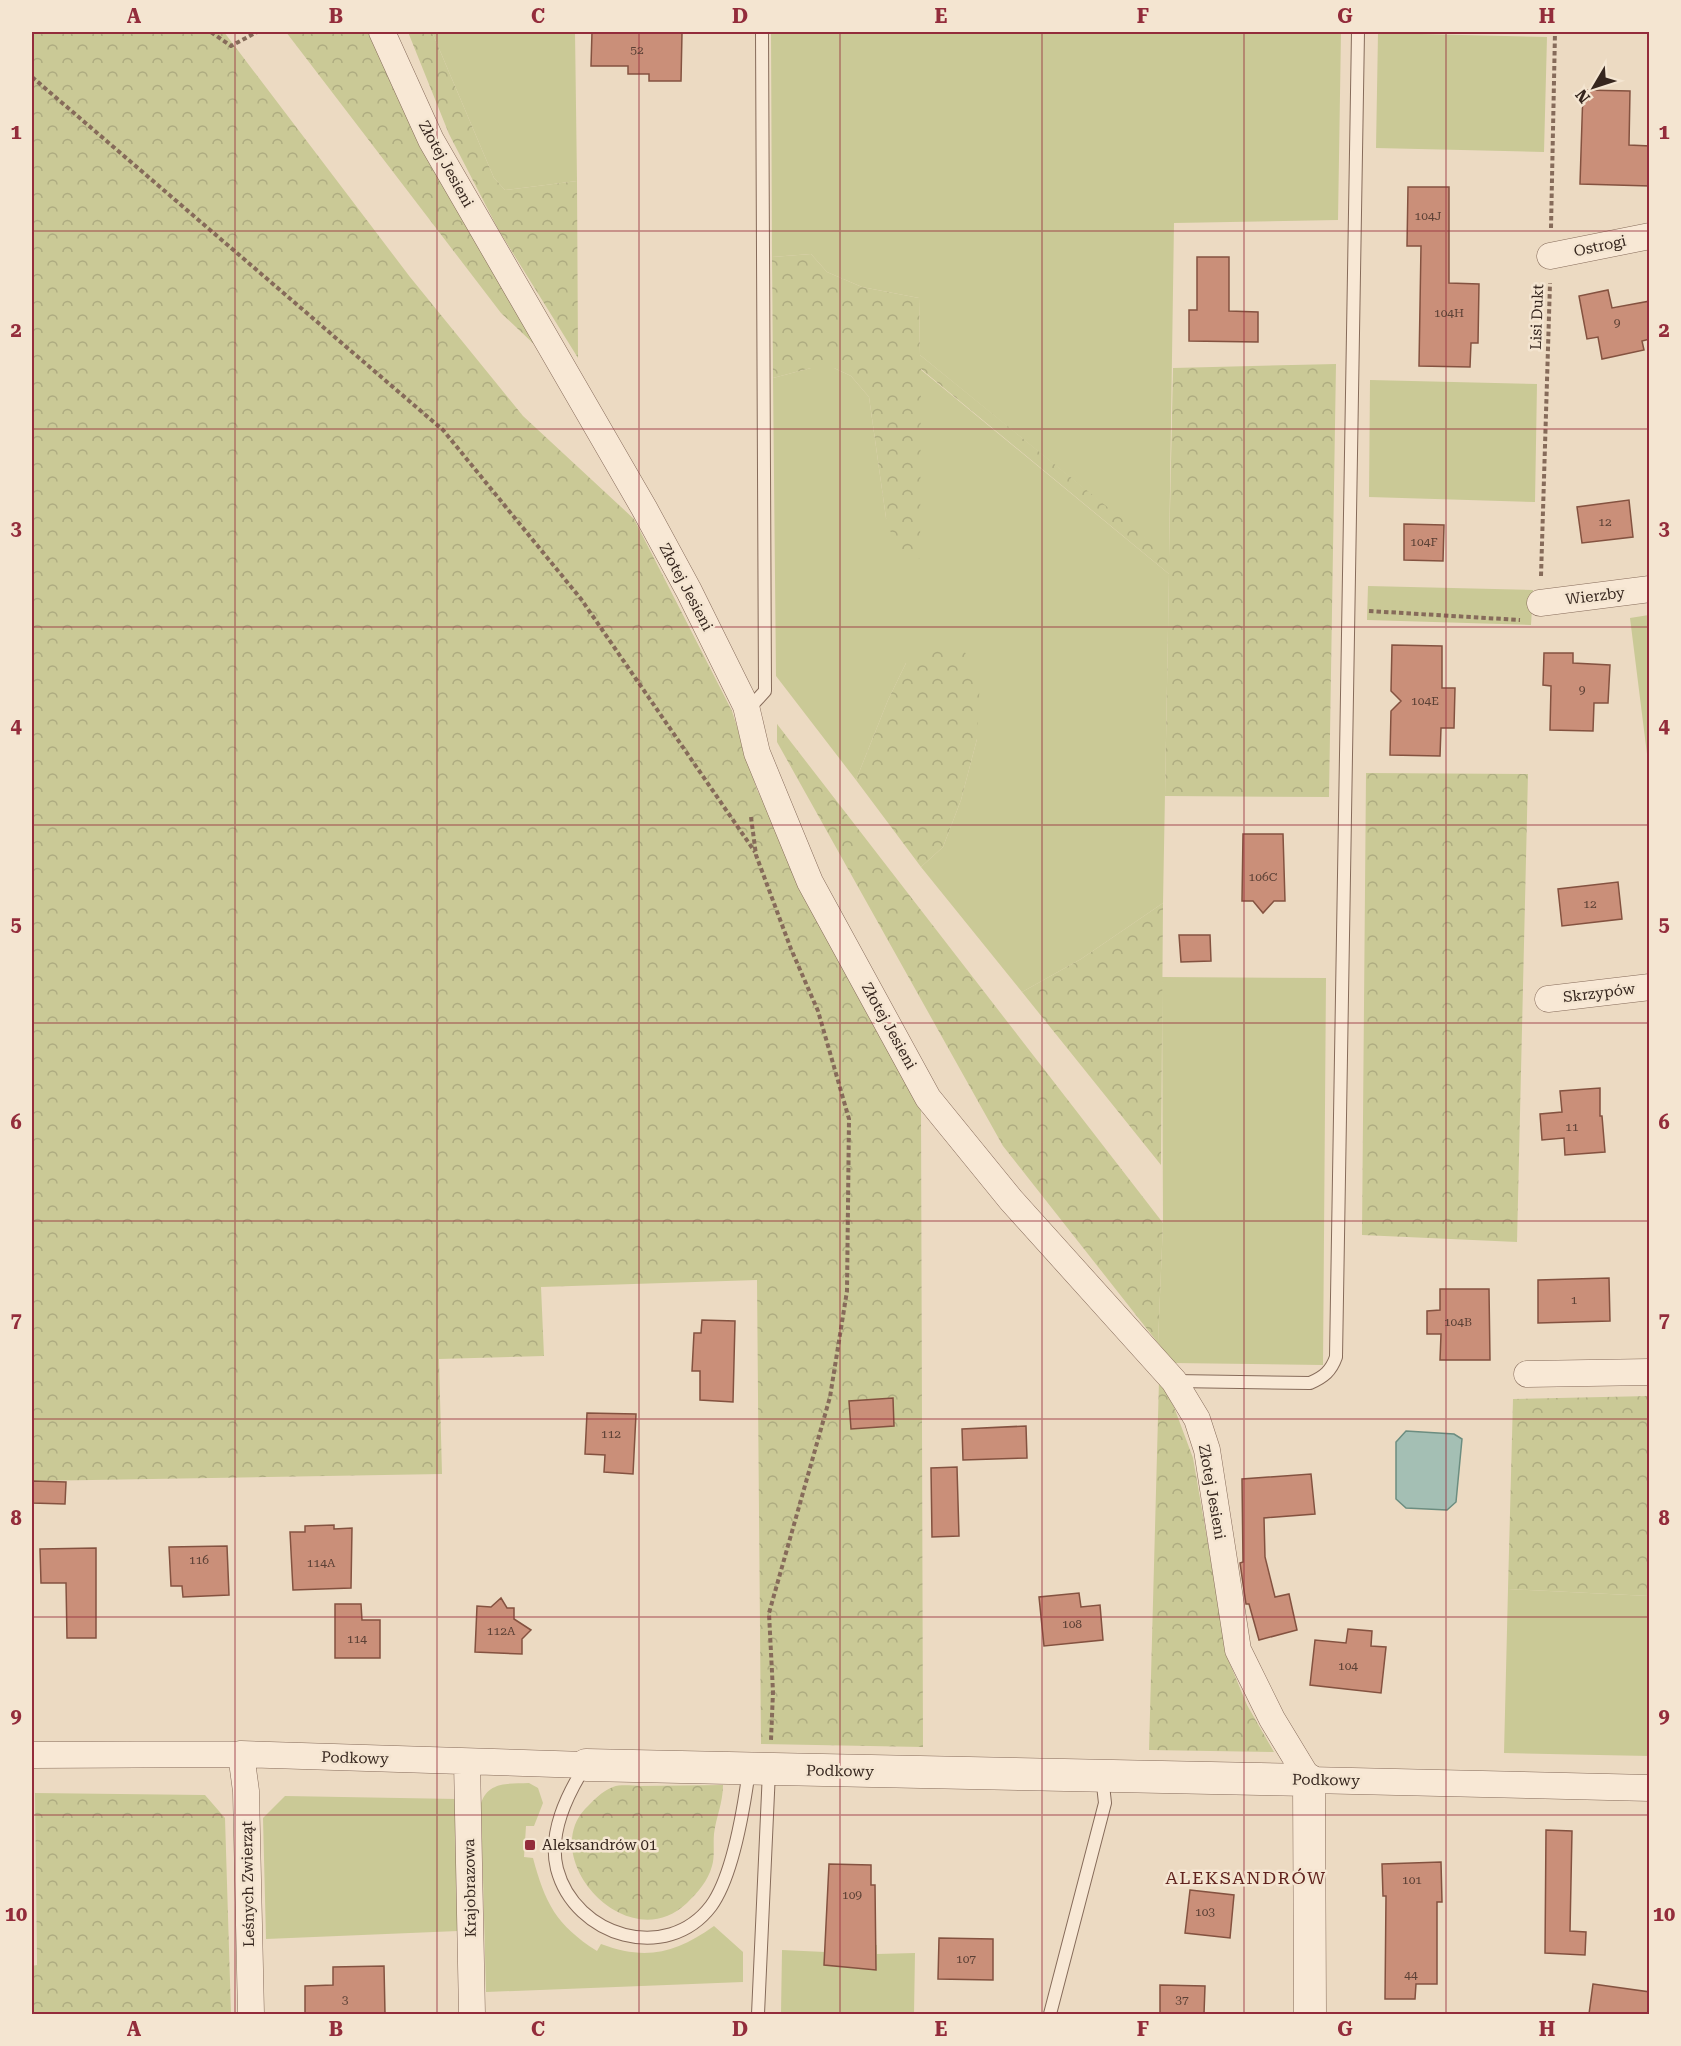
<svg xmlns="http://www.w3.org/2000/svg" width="1681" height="2046" font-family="'Roboto Serif',serif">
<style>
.grass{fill:#cac996}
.forest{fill:url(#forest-crowns)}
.water{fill:#a4bfb4;stroke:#6c8d80;stroke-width:1.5}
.building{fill:#ca8f79;stroke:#845240;stroke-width:1.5}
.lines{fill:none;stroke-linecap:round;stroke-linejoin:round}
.service-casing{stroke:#866b5a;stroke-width:14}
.minor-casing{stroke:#866b5a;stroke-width:27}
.tertiary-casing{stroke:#866b5a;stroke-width:33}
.path{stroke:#866b5a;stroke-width:4;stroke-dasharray:4.5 3;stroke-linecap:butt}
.service{stroke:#f8e8d5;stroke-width:12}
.minor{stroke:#f8e8d5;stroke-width:26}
.tertiary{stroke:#f8e8d5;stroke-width:32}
.grid{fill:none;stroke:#932c3b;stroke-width:1.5;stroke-opacity:0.55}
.poi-dot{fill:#932c3b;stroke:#f4e5d1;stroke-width:2}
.labels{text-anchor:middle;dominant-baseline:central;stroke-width:5;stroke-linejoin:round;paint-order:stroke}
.number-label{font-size:12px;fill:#5b4035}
.street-label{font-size:15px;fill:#36261e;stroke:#f4e5d1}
.poi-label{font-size:15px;fill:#36261e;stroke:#f4e5d1;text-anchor:start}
.quarter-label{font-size:18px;letter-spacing:1.5px;fill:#61231e;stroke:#f4e5d1}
.neatline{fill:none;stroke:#932c3b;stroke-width:2}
.grid-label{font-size:20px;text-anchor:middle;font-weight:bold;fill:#932c3b}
</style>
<defs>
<pattern id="forest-crowns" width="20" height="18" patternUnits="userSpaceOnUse" patternTransform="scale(1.5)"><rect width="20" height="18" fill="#cac996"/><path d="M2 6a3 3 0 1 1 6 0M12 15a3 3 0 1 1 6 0" fill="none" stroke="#aeac81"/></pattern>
</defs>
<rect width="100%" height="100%" fill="#ecdac2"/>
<!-- grass -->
<path class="grass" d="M 432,32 L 575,32 L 577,181 L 505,190 L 494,178 Z
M 771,32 L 1341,32 L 1338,220 L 1174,223 L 1169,558 L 920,355 L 919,298 L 862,287 L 827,272 L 811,254 L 772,257 Z
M 1378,33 L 1547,37 L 1544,152 L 1376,148 Z
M 811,368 L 834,368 L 851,376 L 869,397 L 886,518 L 920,557 L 920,369 L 1169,574 L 1163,903 L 1081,959 L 1022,992 L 921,867 L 943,847 L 961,800 L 977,739 L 906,663 L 888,700 L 856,780 L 776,676 L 773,378 Z
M 1370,380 L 1537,384 L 1535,502 L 1369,497 Z
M 1368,586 L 1533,590 L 1531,625 L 1367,620 Z
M 1649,615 L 1650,615 L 1649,770 L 1630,618 Z
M 1162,977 L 1326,978 L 1323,1365 L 1172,1363 L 1158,1343 L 1163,1223 Z
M 1508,1589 L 1649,1596 L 1649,1756 L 1504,1753 Z
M 529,1783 L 538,1788 L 543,1803 L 534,1826 L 526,1826 L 524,1857 L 533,1858 C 545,1903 556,1925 597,1951 L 601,1944 C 646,1961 676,1953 714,1926 L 743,1952 L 743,1982 L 486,1992 L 481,1803 C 489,1781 508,1784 529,1783 Z
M 285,1796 L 457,1799 L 458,1931 L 266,1939 L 263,1818 Z
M 826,1941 L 877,1945 L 877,1954 L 915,1953 L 914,2014 L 781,2014 L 782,1950 L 825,1952 Z"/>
<!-- forest -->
<path class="forest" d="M 32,32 L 224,32 L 410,277 L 523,416 L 634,519 L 732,711 L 757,790 L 921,1107 L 923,1747 L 761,1744 L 757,1280 L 541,1287 L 544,1356 L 439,1359 L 442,1474 L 33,1481 L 32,1729 Z
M 286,32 L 371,32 L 538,348 L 501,313 Z
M 408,32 L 432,32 L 494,178 L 505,190 L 577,181 L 578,358 L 498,229 L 449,134 Z
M 811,254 L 827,272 L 862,287 L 919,298 L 920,355 L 1169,557 L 1173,368 L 1336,364 L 1329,797 L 1165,796 L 1169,574 L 921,369 L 920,558 L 911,561 L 898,554 L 886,518 L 869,397 L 851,376 L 834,368 L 811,368 L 773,378 L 772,257 Z
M 933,642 L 962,647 L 980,679 L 977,739 L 961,800 L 943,847 L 921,867 L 856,780 L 888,700 L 906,663 Z
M 777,724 L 1163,1223 L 1158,1343 L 1003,1146 L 777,742 Z
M 1366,773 L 1528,774 L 1517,1242 L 1362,1235 Z
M 1163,903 L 1161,1165 L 1022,992 L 1081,959 Z
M 1159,1380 L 1174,1407 L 1193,1458 L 1228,1659 L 1247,1705 L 1274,1752 L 1149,1750 Z
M 1649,1396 L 1649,1596 L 1508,1589 L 1513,1399 Z
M 723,1785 C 723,1803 716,1817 714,1834 C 713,1844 715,1856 712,1866 C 708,1881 698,1892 687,1903 C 628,1959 538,1860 585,1809 C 593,1801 602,1791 613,1787 C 621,1784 633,1786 641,1786 C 668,1786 695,1785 723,1785 Z
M 35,1793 L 205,1795 L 225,1818 L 231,2014 L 32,2014 L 32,1966 L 37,1965 Z"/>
<!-- water -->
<path class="water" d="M 1406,1431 L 1454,1434 L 1462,1439 L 1456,1502 L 1447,1510 L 1406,1508 L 1396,1499 L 1396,1442 Z"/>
<!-- building -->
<path class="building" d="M 592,32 L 682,33 L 681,81 L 649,81 L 649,74 L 628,74 L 628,66 L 591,66 Z
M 1583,90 L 1630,91 L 1629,145 L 1650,146 L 1650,186 L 1580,184 Z
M 1408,187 L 1449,187 L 1449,283 L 1479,284 L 1478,343 L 1471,343 L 1470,367 L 1419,366 L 1421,246 L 1407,246 Z
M 1197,257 L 1229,257 L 1229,311 L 1258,312 L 1258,342 L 1189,341 L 1189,310 L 1197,310 Z
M 1608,290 L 1612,308 L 1650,301 L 1650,339 L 1642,341 L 1644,350 L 1602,359 L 1598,337 L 1587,339 L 1579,296 Z
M 1629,500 L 1633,537 L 1582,543 L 1577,507 Z
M 1404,524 L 1444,525 L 1443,561 L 1404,560 Z
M 1392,645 L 1442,646 L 1442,688 L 1455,688 L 1454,728 L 1441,728 L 1440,756 L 1390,755 L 1391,711 L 1401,701 L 1391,691 Z
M 1544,653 L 1573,653 L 1573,663 L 1610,665 L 1608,703 L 1594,703 L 1593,731 L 1550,730 L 1551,686 L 1543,685 Z
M 1243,834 L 1283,834 L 1285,901 L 1274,901 L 1263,913 L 1253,901 L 1242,901 Z
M 1618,882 L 1622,919 L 1562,926 L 1558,889 Z
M 1179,935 L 1210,935 L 1211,961 L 1181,962 Z
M 1600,1088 L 1600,1116 L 1602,1116 L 1605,1152 L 1565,1155 L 1564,1138 L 1542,1140 L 1540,1114 L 1562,1112 L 1560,1091 Z
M 1609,1278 L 1610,1321 L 1538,1323 L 1538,1280 Z
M 1440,1289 L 1489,1289 L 1490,1360 L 1440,1360 L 1441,1334 L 1427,1334 L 1427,1311 L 1440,1310 Z
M 702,1320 L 735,1321 L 733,1402 L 700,1400 L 700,1371 L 692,1371 L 694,1333 L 701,1333 Z
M 893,1398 L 894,1426 L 851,1429 L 849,1401 Z
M 587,1413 L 636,1414 L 633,1474 L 604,1472 L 605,1455 L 585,1454 Z
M 1026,1426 L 1027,1458 L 963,1460 L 962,1429 Z
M 957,1467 L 959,1536 L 932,1537 L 931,1468 Z
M 1311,1474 L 1315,1514 L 1264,1518 L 1265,1557 L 1275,1597 L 1289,1594 L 1297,1630 L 1259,1640 L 1249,1604 L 1246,1604 L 1240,1563 L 1243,1562 L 1242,1479 Z
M 32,1481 L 66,1482 L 65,1504 L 32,1503 Z
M 334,1525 L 334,1529 L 352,1528 L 351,1588 L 293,1590 L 290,1532 L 305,1532 L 305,1526 Z
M 227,1546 L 229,1595 L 183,1597 L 182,1586 L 171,1586 L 169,1547 Z
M 96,1548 L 96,1638 L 67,1638 L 66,1583 L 41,1583 L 40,1549 Z
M 1079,1593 L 1081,1607 L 1100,1605 L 1103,1640 L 1044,1646 L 1039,1597 Z
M 501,1598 L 507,1608 L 514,1608 L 514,1619 L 531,1630 L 522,1639 L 522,1654 L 475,1652 L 477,1606 L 491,1607 Z
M 335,1604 L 361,1604 L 362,1620 L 380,1620 L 380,1658 L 335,1658 Z
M 1348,1629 L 1372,1631 L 1371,1646 L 1386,1647 L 1381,1693 L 1310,1685 L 1315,1640 L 1346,1643 Z
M 1546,1830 L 1572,1831 L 1570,1931 L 1586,1932 L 1585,1955 L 1545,1953 Z
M 1441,1862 L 1442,1902 L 1437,1902 L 1437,1984 L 1416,1984 L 1415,1999 L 1385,1999 L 1386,1896 L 1383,1896 L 1382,1864 Z
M 829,1864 L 871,1865 L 871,1885 L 875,1885 L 876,1970 L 824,1965 Z
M 1190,1890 L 1234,1895 L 1230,1938 L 1185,1933 Z
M 939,1938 L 993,1939 L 993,1980 L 938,1979 Z
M 384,1966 L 385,2014 L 305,2014 L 305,1986 L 333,1985 L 333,1967 Z
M 1593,1984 L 1650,1992 L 1650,2014 L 1589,2014 Z
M 1160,1985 L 1205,1986 L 1204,2014 L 1160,2014 Z"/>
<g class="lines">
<defs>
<path id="service" d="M 746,706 L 754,703 L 765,691 L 762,32
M 1175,1381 L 1310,1383 C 1324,1377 1331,1371 1336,1357 L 1358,32
M 585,1766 C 567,1795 548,1833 557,1869 C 575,1937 667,1964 711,1906 C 733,1876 744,1807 749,1770
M 758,2014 L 769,1771
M 1050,2014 L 1105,1803 L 1102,1776"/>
<path id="minor" d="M 382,32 L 431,140 L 644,508 L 689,591 L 746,706 L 757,753 L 810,882 L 928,1098 L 1011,1200 L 1174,1381 L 1197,1419 L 1207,1450 L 1238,1650 L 1272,1719 L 1309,1780 L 1650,1788
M 1550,256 L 1650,236
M 1540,603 L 1650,589
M 1548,999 L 1650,987
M 1527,1374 L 1650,1372
M 241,1754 L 246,1791 L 251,2014
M 32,1755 L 241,1754 L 586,1765
M 467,1762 L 472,2014"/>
<path id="tertiary" d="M 586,1765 L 1309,1780 L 1310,2014"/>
</defs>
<!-- service casing -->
<use href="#service" class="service-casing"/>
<!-- minor casing -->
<use href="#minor" class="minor-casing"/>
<!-- tertiary casing -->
<use href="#tertiary" class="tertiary-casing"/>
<!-- path -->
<path class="path" d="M 211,32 L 231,46 L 257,32
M 32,77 L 443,430 L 581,599 L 755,852
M 1551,228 L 1555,32
M 1541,576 L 1550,283
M 1369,611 L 1520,620
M 751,817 L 756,855 L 791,949 L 818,1011 L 849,1119 L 847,1291 L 830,1397 L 769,1613 L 773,1692 L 771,1740"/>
<!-- service -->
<use href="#service" class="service"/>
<!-- minor -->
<use href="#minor" class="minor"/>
<!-- tertiary -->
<use href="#tertiary" class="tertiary"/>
</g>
<!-- grid -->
<path class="grid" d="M 235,32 L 235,2014M 437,32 L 437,2014M 639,32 L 639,2014M 840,32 L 840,2014M 1042,32 L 1042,2014M 1244,32 L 1244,2014M 1446,32 L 1446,2014M 32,231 L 1650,231M 32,429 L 1650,429M 32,627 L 1650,627M 32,825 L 1650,825M 32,1023 L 1650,1023M 32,1221 L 1650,1221M 32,1419 L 1650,1419M 32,1617 L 1650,1617M 32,1815 L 1650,1815"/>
<!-- markers -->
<rect class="poi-dot" x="524" y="1839" width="12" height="12" rx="3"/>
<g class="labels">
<!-- number labels -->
<g class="number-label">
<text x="637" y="50">52</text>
<text x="1428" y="216">104J</text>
<text x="1449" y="313">104H</text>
<text x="1617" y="323">9</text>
<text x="1605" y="522">12</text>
<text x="1424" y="542">104F</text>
<text x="1582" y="690">9</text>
<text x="1425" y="701">104E</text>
<text x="1263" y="877">106C</text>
<text x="1590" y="904">12</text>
<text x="1572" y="1127">11</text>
<text x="1574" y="1300">1</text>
<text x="1458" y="1322">104B</text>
<text x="611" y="1434">112</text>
<text x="199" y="1560">116</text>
<text x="321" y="1563">114A</text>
<text x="1072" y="1624">108</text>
<text x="501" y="1631">112A</text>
<text x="357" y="1639">114</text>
<text x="1348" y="1666">104</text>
<text x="1412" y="1880">101</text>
<text x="852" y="1895">109</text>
<text x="1205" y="1912">103</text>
<text x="966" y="1959">107</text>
<text x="1411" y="1975">44</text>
<text x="345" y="2000">3</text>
<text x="1182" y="2000">37</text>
</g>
<!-- street labels -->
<g class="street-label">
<text transform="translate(446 164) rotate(61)">Złotej Jesieni</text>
<text transform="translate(1600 246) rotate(-12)">Ostrogi</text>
<text transform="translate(1537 317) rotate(-88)">Lisi Dukt</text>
<text transform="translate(686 587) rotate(62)">Złotej Jesieni</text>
<text transform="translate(1595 596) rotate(-7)">Wierzby</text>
<text transform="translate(1599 993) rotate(-7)">Skrzypów</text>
<text transform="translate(889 1026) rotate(61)">Złotej Jesieni</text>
<text transform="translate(1212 1492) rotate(80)">Złotej Jesieni</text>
<text transform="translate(355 1758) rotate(2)">Podkowy</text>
<text transform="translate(840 1771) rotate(1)">Podkowy</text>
<text transform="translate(1326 1780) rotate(1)">Podkowy</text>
<text transform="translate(248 1884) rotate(-91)">Leśnych Zwierząt</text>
<text transform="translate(470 1888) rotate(-91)">Krajobrazowa</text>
</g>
<!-- poi labels -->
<g class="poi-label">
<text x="542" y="1845">Aleksandrów 01</text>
</g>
<!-- quarter labels -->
<g class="quarter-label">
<text x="1246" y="1877">ALEKSANDRÓW</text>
</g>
</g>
<!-- border -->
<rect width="1681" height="2046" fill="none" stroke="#f4e5d1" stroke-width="66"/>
<!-- north arrow -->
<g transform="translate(1594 87) rotate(231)" stroke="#f4e5d1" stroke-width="4.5" paint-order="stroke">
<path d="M0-4.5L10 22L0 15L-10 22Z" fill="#36261e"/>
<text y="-9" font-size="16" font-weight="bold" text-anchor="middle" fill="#36261e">N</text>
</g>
<rect x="33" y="33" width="1615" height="1980" class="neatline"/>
<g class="grid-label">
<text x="134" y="23">A</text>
<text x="336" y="23">B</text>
<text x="538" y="23">C</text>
<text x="740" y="23">D</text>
<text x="941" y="23">E</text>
<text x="1143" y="23">F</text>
<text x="1345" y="23">G</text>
<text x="1547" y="23">H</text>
<text x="16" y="139">1</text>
<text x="1664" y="139">1</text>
<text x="16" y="337">2</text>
<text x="1664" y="337">2</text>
<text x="16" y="535">3</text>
<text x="1664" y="535">3</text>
<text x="16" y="733">4</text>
<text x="1664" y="733">4</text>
<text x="16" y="931">5</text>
<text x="1664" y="931">5</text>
<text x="16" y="1129">6</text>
<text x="1664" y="1129">6</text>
<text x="16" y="1327">7</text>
<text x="1664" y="1327">7</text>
<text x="16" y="1525">8</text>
<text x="1664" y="1525">8</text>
<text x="16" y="1723">9</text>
<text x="1664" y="1723">9</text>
<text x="16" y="1921">10</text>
<text x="1664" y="1921">10</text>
<text x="134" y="2036">A</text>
<text x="336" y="2036">B</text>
<text x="538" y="2036">C</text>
<text x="740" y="2036">D</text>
<text x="941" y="2036">E</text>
<text x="1143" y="2036">F</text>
<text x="1345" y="2036">G</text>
<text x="1547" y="2036">H</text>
</g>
</svg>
